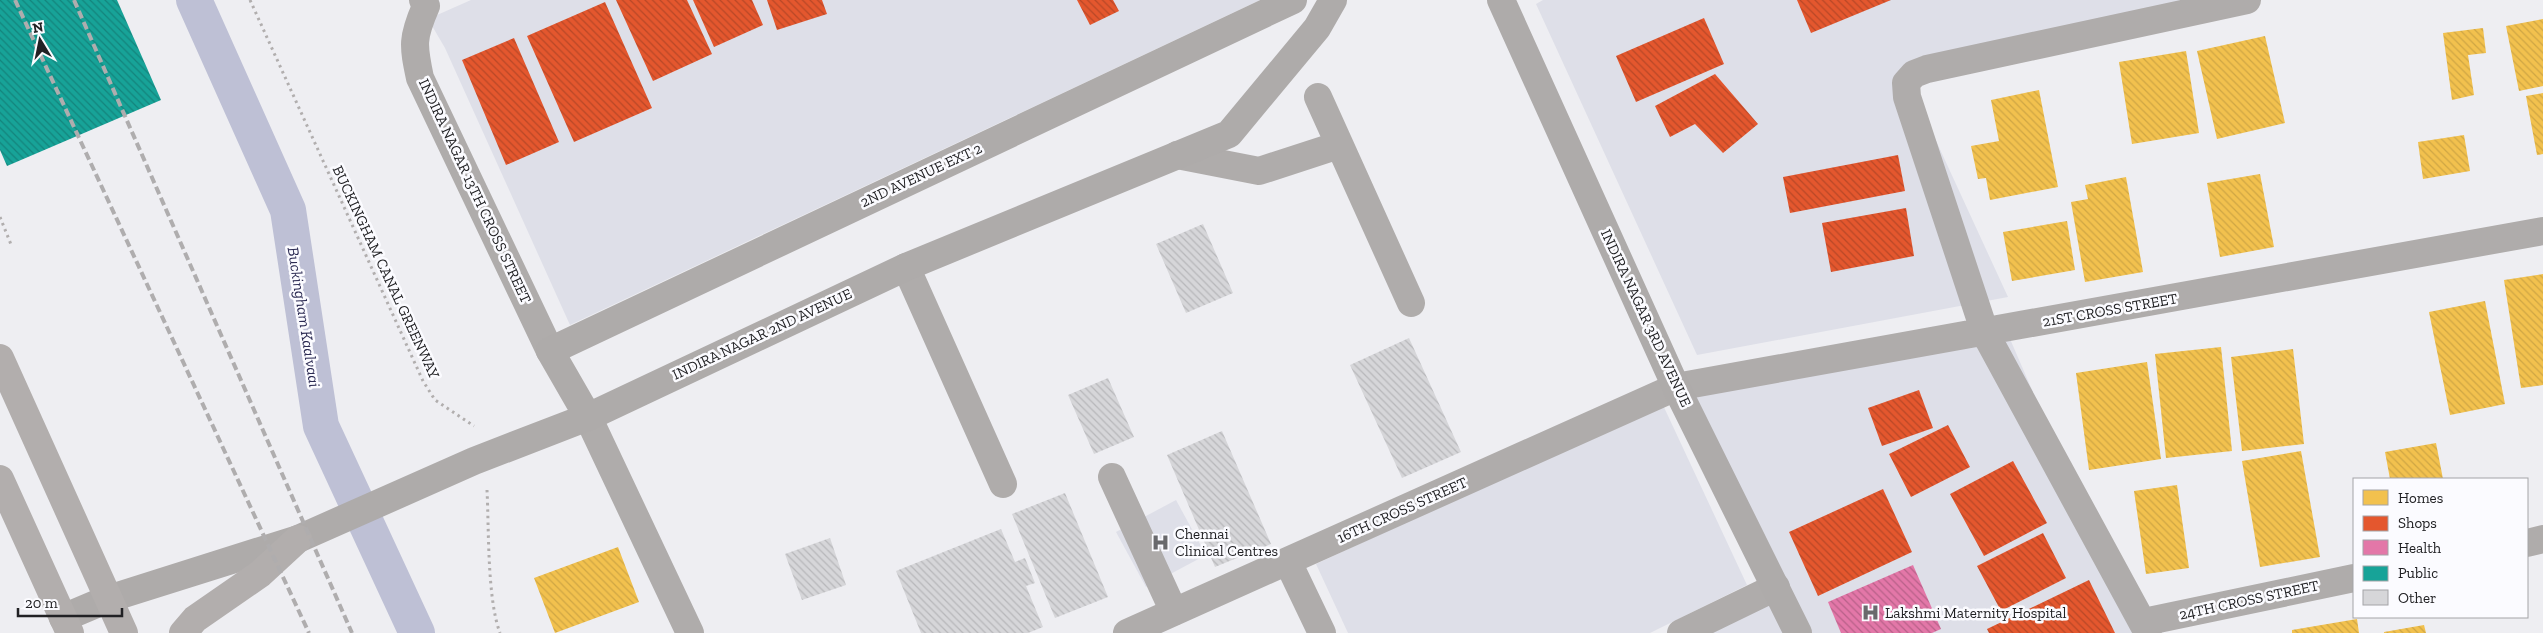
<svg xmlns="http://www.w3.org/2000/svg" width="2543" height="633" font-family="'Zilla Slab',serif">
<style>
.built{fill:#dedfe8}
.homes{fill:url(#homes-back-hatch)}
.shops{fill:url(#shops-back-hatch)}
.health{fill:url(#health-back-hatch)}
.public{fill:url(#public-back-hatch)}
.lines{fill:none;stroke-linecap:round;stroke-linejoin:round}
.canal{stroke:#bec0d5;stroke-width:36}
.building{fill:url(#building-back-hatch)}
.path{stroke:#b1aeae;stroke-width:3;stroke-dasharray:2.5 4;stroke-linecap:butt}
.street{stroke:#afacab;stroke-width:28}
.secondary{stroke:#aeabaa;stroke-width:28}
.primary{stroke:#b2aead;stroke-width:28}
.rail{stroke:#afadae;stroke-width:4;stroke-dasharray:8 4;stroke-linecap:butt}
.labels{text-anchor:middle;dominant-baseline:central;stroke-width:5;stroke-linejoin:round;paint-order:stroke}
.street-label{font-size:15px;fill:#212124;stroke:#fbfbff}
.poi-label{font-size:15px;fill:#212124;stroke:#fbfbff;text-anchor:start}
.water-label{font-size:16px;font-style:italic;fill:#2c2b53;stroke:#fbfbff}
</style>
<defs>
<pattern id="homes-back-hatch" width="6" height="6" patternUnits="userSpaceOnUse" patternTransform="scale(1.25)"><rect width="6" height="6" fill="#f2c14e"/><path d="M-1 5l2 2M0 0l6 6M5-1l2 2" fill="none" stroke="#cfa644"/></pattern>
<pattern id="shops-back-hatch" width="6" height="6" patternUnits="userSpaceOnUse" patternTransform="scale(1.25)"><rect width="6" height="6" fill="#e4572e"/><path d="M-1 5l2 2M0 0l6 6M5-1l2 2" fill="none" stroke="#b84827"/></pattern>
<pattern id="health-back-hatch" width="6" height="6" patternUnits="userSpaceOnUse" patternTransform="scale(1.25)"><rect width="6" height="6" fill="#e377a8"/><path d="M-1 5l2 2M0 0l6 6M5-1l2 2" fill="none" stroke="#b86189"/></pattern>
<pattern id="public-back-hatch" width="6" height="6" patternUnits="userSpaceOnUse" patternTransform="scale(1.25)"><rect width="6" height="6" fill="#17a398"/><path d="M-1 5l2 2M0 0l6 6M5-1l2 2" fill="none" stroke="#14847c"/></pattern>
<pattern id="building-back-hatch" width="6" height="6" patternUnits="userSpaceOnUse" patternTransform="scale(1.25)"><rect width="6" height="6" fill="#d6d6d9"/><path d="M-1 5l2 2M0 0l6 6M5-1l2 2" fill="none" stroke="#b7b7ba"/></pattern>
</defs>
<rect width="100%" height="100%" fill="#eeeef2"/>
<!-- built -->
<path class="built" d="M 471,0 L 1260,0 L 570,325 L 445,48 L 428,19 Z
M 1543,0 L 2203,0 L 1903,69 L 2008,297 L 1697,355 L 1536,4 Z
M 2007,332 L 2137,633 L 1805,633 L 1692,391 Z
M 1662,403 L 1747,585 L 1650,633 L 1348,633 L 1316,564 Z
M 1176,500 L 1206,555 L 1146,587 L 1116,532 Z
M 1771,593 L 1790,633 L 1689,633 Z"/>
<!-- homes -->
<path class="homes" d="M 2543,19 L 2543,86 L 2519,91 L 2506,26 Z
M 2483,28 L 2486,53 L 2468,55 L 2474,95 L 2452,100 L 2443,33 Z
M 2265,36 L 2285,123 L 2217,139 L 2197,51 Z
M 2186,51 L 2199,133 L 2132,144 L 2119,62 Z
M 2039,90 L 2058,187 L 1990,200 L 1986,178 L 1978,179 L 1971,146 L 1999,141 L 1991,100 Z
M 2543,93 L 2543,154 L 2537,155 L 2526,96 Z
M 2464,135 L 2470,171 L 2423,179 L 2418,142 Z
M 2260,174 L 2274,247 L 2220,257 L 2207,183 Z
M 2126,177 L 2143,272 L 2085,282 L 2071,202 L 2088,199 L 2085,185 Z
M 2067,221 L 2075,270 L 2012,281 L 2003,232 Z
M 2543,274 L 2543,385 L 2521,388 L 2504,280 Z
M 2485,301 L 2505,404 L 2450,415 L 2429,312 Z
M 2221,347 L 2232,451 L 2166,458 L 2155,354 Z
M 2293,349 L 2304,444 L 2242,451 L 2231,357 Z
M 2147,362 L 2161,459 L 2089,470 L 2076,373 Z
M 2436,443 L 2443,479 L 2390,479 L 2385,452 Z
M 2301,451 L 2320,557 L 2260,567 L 2242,461 Z
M 2177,485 L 2189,568 L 2146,574 L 2134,491 Z
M 618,547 L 639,602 L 555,633 L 534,578 Z
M 2357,619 L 2359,633 L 2292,633 L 2292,630 Z
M 2424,625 L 2426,633 L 2384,633 L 2384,632 Z"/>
<!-- shops -->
<path class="shops" d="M 616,0 L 687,0 L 712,54 L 653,81 Z
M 693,0 L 752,0 L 763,25 L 714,47 Z
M 767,0 L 822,0 L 827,14 L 777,30 Z
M 1077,0 L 1113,0 L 1119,11 L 1090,25 Z
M 1797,0 L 1891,0 L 1811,33 Z
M 605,2 L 652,108 L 574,142 L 527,36 Z
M 1704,18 L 1724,64 L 1636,102 L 1616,56 Z
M 514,38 L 559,142 L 506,165 L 462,60 Z
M 1715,74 L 1758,124 L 1723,153 L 1695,124 L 1670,137 L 1655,106 Z
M 1898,155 L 1905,191 L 1790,213 L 1783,177 Z
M 1906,208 L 1914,256 L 1831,272 L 1822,223 Z
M 1919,390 L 1933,428 L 1882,446 L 1868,408 Z
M 1948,425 L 1970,467 L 1911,497 L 1889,454 Z
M 2013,461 L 2047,523 L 1984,556 L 1950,494 Z
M 1883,489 L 1912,552 L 1818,596 L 1789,532 Z
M 2043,533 L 2066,578 L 2001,611 L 1977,566 Z
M 2089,580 L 2115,633 L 1989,633 L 1987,629 Z"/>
<!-- health -->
<path class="health" d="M 1913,565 L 1941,629 L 1932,633 L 1841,633 L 1828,602 Z"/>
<!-- public -->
<path class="public" d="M 0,0 L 117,0 L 161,100 L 7,166 L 0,150 Z"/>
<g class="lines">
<!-- canal -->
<path class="canal" d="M 194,0 L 288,210 L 321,426 L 417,633"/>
</g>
<!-- building -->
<path class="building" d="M 1203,224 L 1233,293 L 1186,313 L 1156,244 Z
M 1409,338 L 1461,452 L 1402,478 L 1350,365 Z
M 1108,378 L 1134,437 L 1094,454 L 1068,395 Z
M 1222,431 L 1271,544 L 1215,567 L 1167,455 Z
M 1065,493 L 1108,597 L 1055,618 L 1012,514 Z
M 1001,529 L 1015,562 L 1025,558 L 1035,583 L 1026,586 L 1043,627 L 1028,633 L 921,633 L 896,571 Z
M 830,538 L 846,585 L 802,600 L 785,554 Z"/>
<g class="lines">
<!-- path -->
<path class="path" d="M 250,0 L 423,381 L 435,400 L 474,426
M 0,217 L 12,247
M 487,490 C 489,529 487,598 500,633"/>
<!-- street -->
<path class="street" d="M 423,0 L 426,6 C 412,38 413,45 420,78 L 550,351
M 1318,97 L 1411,303
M 1177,155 L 1259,171 L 1339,145
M 906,267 L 1003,484
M 588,417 L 690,633
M 1112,477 L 1174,612
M 2527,543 L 2543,539
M 1288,562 L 1322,633
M 2144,622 L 2354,578
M 1127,633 L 1676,387 L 2543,231
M 1681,633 L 1776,587
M 2148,633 L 1985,333 L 1907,97 L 1906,83 L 1914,74 L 1927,69 L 2247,0"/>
<!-- secondary -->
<path class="secondary" d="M 1501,0 L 1676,387 L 1798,633
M 588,417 L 550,351 L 1293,0
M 63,618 L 108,599 L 298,539 L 474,461 L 588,417 L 906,267 L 1229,134 L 1317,28 L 1333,0"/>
<!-- primary -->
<path class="primary" d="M 0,358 L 124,633
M 0,479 L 70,633
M 183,633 L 195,619 L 260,574 L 298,539"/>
<!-- rail -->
<path class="rail" d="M 15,0 L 309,633
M 74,0 L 352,633"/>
</g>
<!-- icons -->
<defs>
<symbol id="hospital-bare" viewBox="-9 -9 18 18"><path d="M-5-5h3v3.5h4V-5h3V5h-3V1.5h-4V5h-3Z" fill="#69696c" stroke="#fbfbff" stroke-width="2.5" paint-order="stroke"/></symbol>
</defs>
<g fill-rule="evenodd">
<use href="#hospital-bare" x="1148" y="530" width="25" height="25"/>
<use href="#hospital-bare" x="1858" y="600" width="25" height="25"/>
</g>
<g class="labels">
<!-- street labels -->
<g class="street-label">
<text transform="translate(921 175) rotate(-25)">2ND AVENUE EXT 2</text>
<text transform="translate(475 191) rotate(65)">INDIRA NAGAR 13TH CROSS STREET</text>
<text transform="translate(386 272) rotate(65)">BUCKINGHAM CANAL GREENWAY</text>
<text transform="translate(2110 310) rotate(-10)">21ST CROSS STREET</text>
<text transform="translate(1646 318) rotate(65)">INDIRA NAGAR 3RD AVENUE</text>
<text transform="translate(762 334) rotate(-25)">INDIRA NAGAR 2ND AVENUE</text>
<text transform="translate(1402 510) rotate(-24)">16TH CROSS STREET</text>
<text transform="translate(2249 600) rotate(-12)">24TH CROSS STREET</text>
</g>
<!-- poi labels -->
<g class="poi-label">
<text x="1175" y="534">Chennai<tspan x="1175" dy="17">Clinical Centres</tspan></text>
<text x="1885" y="613">Lakshmi Maternity Hospital</text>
</g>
<!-- water labels -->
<g class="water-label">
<text transform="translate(304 317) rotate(81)">Buckingham Kaalvaai</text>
</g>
</g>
<!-- legend -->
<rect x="2353" y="478" width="175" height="140" fill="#fbfbff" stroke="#a4a4a7"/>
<rect x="2363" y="490" width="25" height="15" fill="#f2c14e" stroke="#a4a4a7"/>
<text x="2398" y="503" font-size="15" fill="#212124">Homes</text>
<rect x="2363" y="516" width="25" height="15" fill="#e4572e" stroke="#a4a4a7"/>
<text x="2398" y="528" font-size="15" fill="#212124">Shops</text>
<rect x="2363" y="540" width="25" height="15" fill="#e377a8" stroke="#a4a4a7"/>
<text x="2398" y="553" font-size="15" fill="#212124">Health</text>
<rect x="2363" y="566" width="25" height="15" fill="#17a398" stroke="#a4a4a7"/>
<text x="2398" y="578" font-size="15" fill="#212124">Public</text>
<rect x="2363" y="590" width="25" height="15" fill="#d6d6d9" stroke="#a4a4a7"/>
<text x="2398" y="603" font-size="15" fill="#212124">Other</text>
<!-- north arrow -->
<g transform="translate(40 40) rotate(350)" stroke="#fbfbff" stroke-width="4" paint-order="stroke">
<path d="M0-4L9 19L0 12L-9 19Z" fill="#212124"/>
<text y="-8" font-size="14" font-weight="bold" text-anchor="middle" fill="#212124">N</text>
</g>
<!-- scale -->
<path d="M18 608v8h104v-8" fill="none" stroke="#212124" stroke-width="2.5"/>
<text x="25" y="608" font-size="15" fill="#212124" stroke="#fbfbff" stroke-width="4" paint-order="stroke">20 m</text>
</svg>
